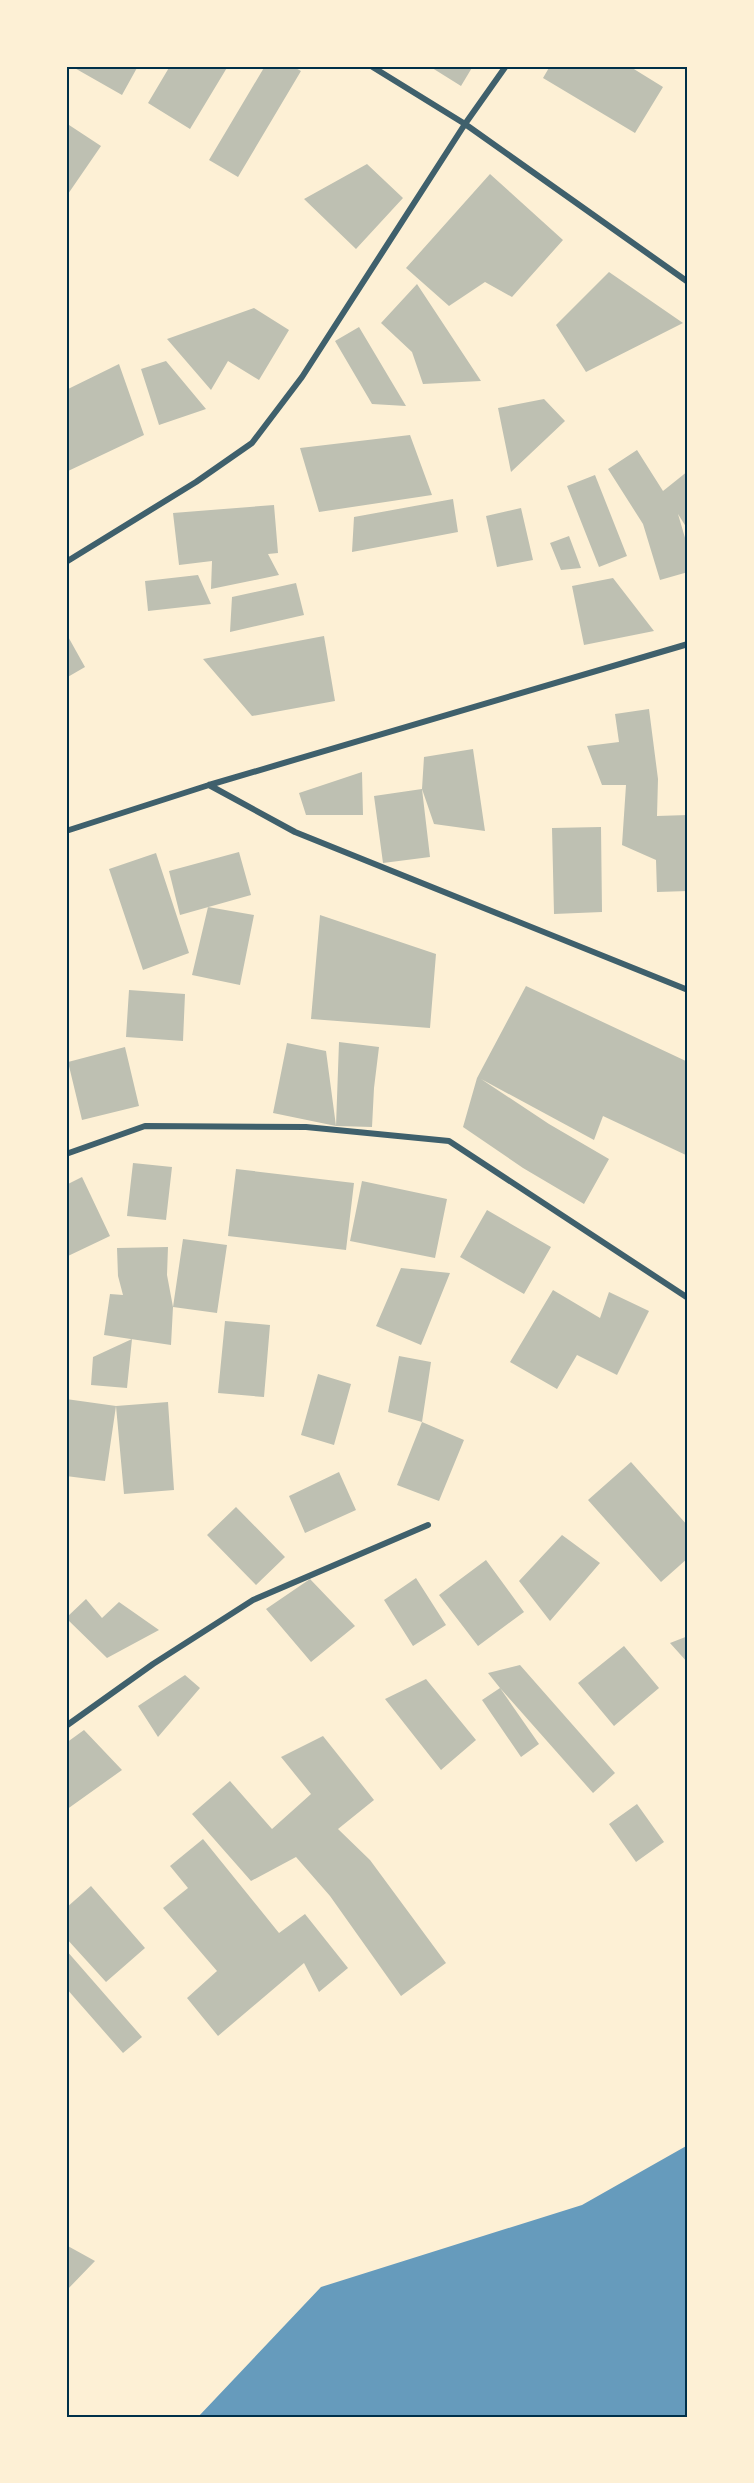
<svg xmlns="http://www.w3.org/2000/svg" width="754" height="2483" font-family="Lora,serif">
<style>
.water{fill:#669bbc}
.building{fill:#bec0b2}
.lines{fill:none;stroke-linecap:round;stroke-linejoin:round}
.minor{stroke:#3f606c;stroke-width:6}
.neatline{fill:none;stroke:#003049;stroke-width:2}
</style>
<rect width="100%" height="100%" fill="#fdf0d5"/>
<!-- water -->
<path class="water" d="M 688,2145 L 688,2417 L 198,2417 L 321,2287 L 582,2205 Z"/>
<!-- building -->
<path class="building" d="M 71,66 L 138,66 L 122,95 Z
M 170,66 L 228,66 L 190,129 L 148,103 Z
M 265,66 L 292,66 L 301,71 L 238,177 L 209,160 Z
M 429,66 L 473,66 L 461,86 Z
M 550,66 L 629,66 L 663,87 L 635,133 L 543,78 Z
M 66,123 L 101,146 L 68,194 L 66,192 Z
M 367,164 L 403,198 L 356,249 L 304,199 Z
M 490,174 L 563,240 L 512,297 L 485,282 L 449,306 L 406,268 Z
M 609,272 L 683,323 L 586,372 L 556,325 Z
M 417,284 L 481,381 L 423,384 L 412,352 L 381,323 Z
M 254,308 L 289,330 L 259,380 L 228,361 L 211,390 L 167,339 Z
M 359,327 L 406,406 L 372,404 L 335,341 Z
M 166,361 L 206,409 L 159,425 L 141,369 Z
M 119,364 L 144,435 L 66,472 L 66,390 Z
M 544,399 L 565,421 L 511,472 L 498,408 Z
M 410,435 L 432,495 L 319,512 L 300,448 Z
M 637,450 L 663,491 L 688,471 L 688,530 L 678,514 L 688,548 L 688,572 L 660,580 L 643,524 L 608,469 Z
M 595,475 L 627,556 L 599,567 L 567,486 Z
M 453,499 L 458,532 L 352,552 L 354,517 Z
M 274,505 L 278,553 L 268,554 L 279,575 L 211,589 L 212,561 L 179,565 L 173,513 Z
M 521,508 L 533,560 L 497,567 L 486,516 Z
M 569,536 L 581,568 L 561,570 L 550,543 Z
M 198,575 L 211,604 L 148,611 L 145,581 Z
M 613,578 L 654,631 L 584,645 L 572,586 Z
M 296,583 L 304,615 L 230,632 L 232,597 Z
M 66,633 L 85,667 L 66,678 Z
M 324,636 L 335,701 L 252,716 L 203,659 Z
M 649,709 L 658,779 L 657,816 L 688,815 L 688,891 L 657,892 L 656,860 L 622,845 L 626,785 L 602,785 L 587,746 L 619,742 L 615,714 Z
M 473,749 L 485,831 L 434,824 L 422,789 L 430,857 L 383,863 L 374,796 L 422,789 L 424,757 Z
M 362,772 L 363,815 L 306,815 L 299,793 Z
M 601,827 L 602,912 L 554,914 L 552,828 Z
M 239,852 L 251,895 L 180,915 L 169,871 Z
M 156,853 L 189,953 L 143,970 L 109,869 Z
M 208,907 L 254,915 L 240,985 L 192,975 Z
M 320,915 L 436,954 L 430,1028 L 311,1019 Z
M 526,986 L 688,1062 L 688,1156 L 603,1116 L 594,1140 L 481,1079 L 549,1124 L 609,1159 L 584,1204 L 523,1168 L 463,1127 L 477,1078 Z
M 129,990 L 185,994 L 183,1041 L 126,1037 Z
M 339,1042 L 379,1047 L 374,1088 L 372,1127 L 336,1126 L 273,1113 L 287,1043 L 326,1051 L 336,1126 Z
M 125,1047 L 139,1106 L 82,1120 L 68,1062 Z
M 133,1163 L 172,1167 L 166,1220 L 127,1216 Z
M 236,1169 L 354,1183 L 346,1250 L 228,1236 Z
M 82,1177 L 110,1236 L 68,1256 L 66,1252 L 66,1185 Z
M 362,1181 L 447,1199 L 435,1258 L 350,1241 Z
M 487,1210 L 551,1247 L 524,1294 L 460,1257 Z
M 183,1239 L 227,1245 L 217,1313 L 173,1307 Z
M 168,1247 L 167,1275 L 173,1307 L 171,1345 L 104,1335 L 110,1294 L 123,1295 L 118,1276 L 117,1248 Z
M 401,1268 L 450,1273 L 421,1345 L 376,1326 Z
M 553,1290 L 600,1318 L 609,1292 L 649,1311 L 617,1375 L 577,1355 L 557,1389 L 510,1362 Z
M 225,1321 L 270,1325 L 264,1397 L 218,1393 Z
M 132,1339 L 127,1388 L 91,1385 L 93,1357 Z
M 399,1356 L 431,1362 L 422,1422 L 388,1412 Z
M 318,1374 L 351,1384 L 334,1445 L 301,1435 Z
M 66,1399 L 116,1406 L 168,1402 L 174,1490 L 124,1494 L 116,1406 L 105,1481 L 66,1476 Z
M 422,1422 L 464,1440 L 439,1501 L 397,1485 Z
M 631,1462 L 688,1526 L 688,1558 L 661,1582 L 588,1500 Z
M 339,1472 L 356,1510 L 305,1533 L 289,1496 Z
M 236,1507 L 285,1557 L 256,1585 L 207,1535 Z
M 562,1535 L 600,1563 L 550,1621 L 519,1581 Z
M 486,1560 L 524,1612 L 478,1646 L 439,1595 Z
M 416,1578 L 446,1625 L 413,1646 L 384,1600 Z
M 310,1579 L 355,1626 L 311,1662 L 266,1609 Z
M 86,1599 L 102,1618 L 119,1602 L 159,1630 L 107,1658 L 66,1618 Z
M 688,1636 L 688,1663 L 670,1643 Z
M 624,1646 L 659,1688 L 614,1726 L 578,1683 Z
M 520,1665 L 615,1773 L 593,1793 L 500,1688 L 539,1744 L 521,1757 L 482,1700 L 500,1688 L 488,1673 Z
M 185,1675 L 200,1688 L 158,1737 L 138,1706 Z
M 426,1679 L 476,1740 L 441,1770 L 385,1699 Z
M 84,1730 L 122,1770 L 66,1810 L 66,1743 Z
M 323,1736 L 374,1800 L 338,1829 L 370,1860 L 446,1963 L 401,1996 L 330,1896 L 296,1857 L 251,1881 L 192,1814 L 230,1781 L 272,1829 L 311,1794 L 281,1757 Z
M 637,1804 L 664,1842 L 636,1862 L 609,1824 Z
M 203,1839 L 279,1933 L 305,1914 L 348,1968 L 319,1992 L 304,1963 L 218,2036 L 187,1998 L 217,1971 L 163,1908 L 188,1888 L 170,1866 Z
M 91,1886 L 145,1948 L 106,1982 L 66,1938 L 66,1908 Z
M 66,1950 L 142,2037 L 123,2053 L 66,1988 Z
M 66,2245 L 95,2261 L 66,2291 Z"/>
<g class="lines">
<!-- minor -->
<path class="minor" d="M 371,66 L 465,124 L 688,282
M 66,562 L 196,482 L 252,443 L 302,377 L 465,124 L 506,66
M 209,785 L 295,832 L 688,990
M 66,831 L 209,785 L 688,644
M 66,1154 L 145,1126 L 306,1127 L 449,1141 L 688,1298
M 66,1726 L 153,1664 L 253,1600 L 428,1525"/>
</g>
<!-- border -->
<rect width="754" height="2483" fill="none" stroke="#fdf0d5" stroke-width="135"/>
<rect x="68" y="68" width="618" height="2348" class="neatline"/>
</svg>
